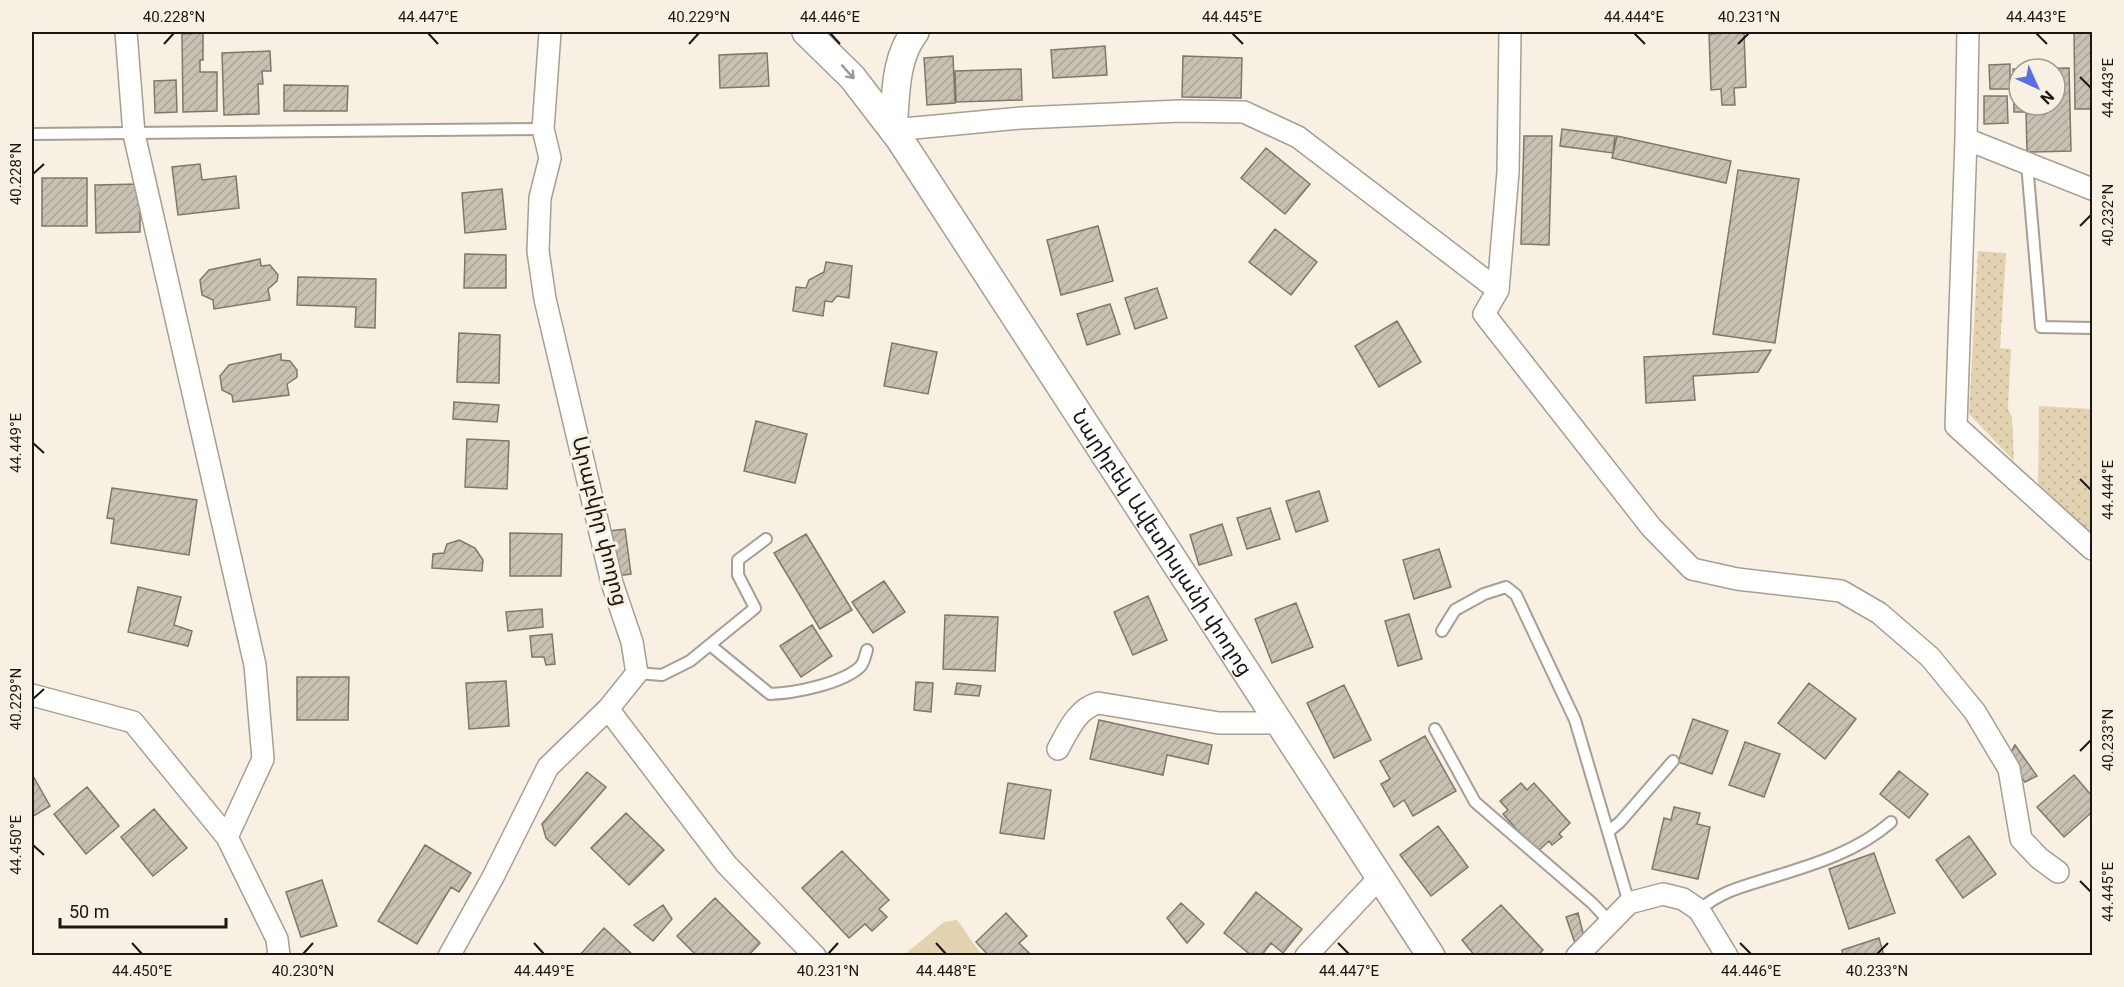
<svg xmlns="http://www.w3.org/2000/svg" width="2124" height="987" font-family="Roboto,'Noto Sans Armenian',sans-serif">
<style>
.grass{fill:url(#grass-dots)}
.garden{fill:#e3d2b0}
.building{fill:url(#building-hatch);stroke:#7e786b;stroke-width:1.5}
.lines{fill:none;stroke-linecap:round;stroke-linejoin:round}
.service-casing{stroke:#a69f92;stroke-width:14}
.minor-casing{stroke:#a69f92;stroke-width:24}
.tertiary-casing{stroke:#a69f92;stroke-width:30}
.service{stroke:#fff;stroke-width:10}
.minor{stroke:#fff;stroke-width:21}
.tertiary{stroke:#fff;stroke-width:27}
.oneway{stroke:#989794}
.ticks{fill:none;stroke:#1a1712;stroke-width:2}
.labels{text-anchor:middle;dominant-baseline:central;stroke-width:6;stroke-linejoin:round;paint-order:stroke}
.street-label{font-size:21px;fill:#1a1712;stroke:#f8f0e2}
.neatline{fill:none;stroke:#1a1712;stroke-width:2}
.ticks-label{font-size:15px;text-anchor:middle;fill:#1a1712}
</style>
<defs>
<pattern id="grass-dots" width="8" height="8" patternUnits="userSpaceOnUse" patternTransform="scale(1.5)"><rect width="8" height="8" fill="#e3d2b0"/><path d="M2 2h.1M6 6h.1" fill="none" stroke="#c2b496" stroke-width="1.8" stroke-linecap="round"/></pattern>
<pattern id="building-hatch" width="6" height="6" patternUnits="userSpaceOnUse" patternTransform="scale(1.5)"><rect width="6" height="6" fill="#c8c1b3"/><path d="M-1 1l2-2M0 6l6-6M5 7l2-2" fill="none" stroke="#aba599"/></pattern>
</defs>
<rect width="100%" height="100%" fill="#f8f0e2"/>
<!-- grass -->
<path class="grass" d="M 1978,251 L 2006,253 L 2000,348 L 2011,349 L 2008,409 L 2012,417 L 2014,461 L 1969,414 Z
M 2039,406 L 2092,409 L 2092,539 L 2038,491 Z"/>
<!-- garden -->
<path class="garden" d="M 957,920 C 967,932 972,944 983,955 L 904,955 L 944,922 Z"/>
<!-- building -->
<path class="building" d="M 1744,32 L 1746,87 L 1734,88 L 1735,105 L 1722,105 L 1721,89 L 1711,90 L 1709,34 Z
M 2074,32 L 2092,32 L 2092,109 L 2075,109 Z
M 203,33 L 203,60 L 200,60 L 200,72 L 217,72 L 217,111 L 183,112 L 182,34 Z
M 1105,46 L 1107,75 L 1053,78 L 1051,50 Z
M 270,51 L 271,71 L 262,71 L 263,84 L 258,84 L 259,114 L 224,115 L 222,53 Z
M 767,53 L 769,86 L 720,88 L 719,55 Z
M 953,56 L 955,103 L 927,105 L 924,58 Z
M 1183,56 L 1242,58 L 1241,98 L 1182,97 Z
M 2010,64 L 2010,89 L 1990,89 L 1989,65 Z
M 2069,68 L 2071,151 L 2027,152 L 2026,112 L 2014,112 L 2013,69 L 2019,69 L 2019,105 L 2055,105 L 2055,69 L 2025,69 Z
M 1021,69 L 1022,100 L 956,102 L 955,71 Z
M 176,80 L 177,112 L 155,113 L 154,81 Z
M 284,85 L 348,86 L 347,111 L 284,111 Z
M 1984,96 L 2007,96 L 2008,123 L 1984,124 Z
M 1562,129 L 1615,136 L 1613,153 L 1560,146 Z
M 1524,136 L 1552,136 L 1549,245 L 1521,244 Z
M 1617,136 L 1731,161 L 1726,183 L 1612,158 Z
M 1266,148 L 1310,184 L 1285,214 L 1241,178 Z
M 200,164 L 202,180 L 236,176 L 239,208 L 178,215 L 172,167 Z
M 1738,170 L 1799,179 L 1775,343 L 1713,334 Z
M 42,178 L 87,178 L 87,226 L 42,226 Z
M 140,184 L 140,232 L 96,233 L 95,185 Z
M 502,189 L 506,229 L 465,233 L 462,193 Z
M 1098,226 L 1113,281 L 1061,295 L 1047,240 Z
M 1275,229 L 1317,262 L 1291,295 L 1249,262 Z
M 465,254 L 506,255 L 506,288 L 464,288 Z
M 260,259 L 261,266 L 270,265 L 278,275 L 277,281 L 268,289 L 270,300 L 214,309 L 213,300 L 202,295 L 200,280 L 209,270 Z
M 826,262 L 852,266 L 849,298 L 837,296 L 832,302 L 825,301 L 823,316 L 793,311 L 796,287 L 806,288 L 809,280 L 824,272 Z
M 298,277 L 376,279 L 375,328 L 355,327 L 356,307 L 297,305 Z
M 1157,288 L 1167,318 L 1135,329 L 1125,298 Z
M 1110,304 L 1120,334 L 1087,345 L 1077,314 Z
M 1397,321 L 1421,362 L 1379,387 L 1355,346 Z
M 459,333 L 500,335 L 499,383 L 457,382 Z
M 892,343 L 937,352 L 928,394 L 884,386 Z
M 1771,350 L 1758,372 L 1693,376 L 1695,400 L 1646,403 L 1644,357 Z
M 281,354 L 281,360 L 290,361 L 297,370 L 297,377 L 287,384 L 289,395 L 233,402 L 232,395 L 222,390 L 220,376 L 229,365 Z
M 454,402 L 499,405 L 497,422 L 453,419 Z
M 756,421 L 807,434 L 795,483 L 744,471 Z
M 467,439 L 509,441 L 507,489 L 465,487 Z
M 112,488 L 197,500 L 189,555 L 111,543 L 114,519 L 107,518 Z
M 1319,491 L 1328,521 L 1296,532 L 1286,501 Z
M 1270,508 L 1280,539 L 1247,549 L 1237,518 Z
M 1222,524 L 1232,555 L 1199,565 L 1190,535 Z
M 625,529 L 631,574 L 616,576 L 610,531 Z
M 510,533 L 562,534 L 561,576 L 510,576 Z
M 806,534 L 852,610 L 820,629 L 774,553 Z
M 459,540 L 475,548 L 483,560 L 482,571 L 432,568 L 433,554 L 444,553 L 447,544 Z
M 1439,549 L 1451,587 L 1414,599 L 1403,560 Z
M 884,581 L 905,612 L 873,633 L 852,602 Z
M 138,587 L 181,597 L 174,625 L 192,631 L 188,646 L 128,632 Z
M 1148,596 L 1167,640 L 1133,655 L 1114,612 Z
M 1296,603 L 1313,647 L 1272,663 L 1255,619 Z
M 542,609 L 543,627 L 508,631 L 506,612 Z
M 1409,614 L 1422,659 L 1398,666 L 1385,621 Z
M 945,615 L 998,617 L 995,671 L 943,669 Z
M 812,625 L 832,656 L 801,677 L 780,646 Z
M 552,634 L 555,664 L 546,665 L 544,657 L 532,657 L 530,636 Z
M 297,677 L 349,677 L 348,720 L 297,720 Z
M 506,681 L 509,726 L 469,729 L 466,683 Z
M 916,682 L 933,683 L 931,712 L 914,710 Z
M 957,683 L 981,686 L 979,696 L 955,694 Z
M 1809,683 L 1856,719 L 1825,759 L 1778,723 Z
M 1344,685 L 1371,740 L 1334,758 L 1307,703 Z
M 1693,719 L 1728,731 L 1712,774 L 1678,762 Z
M 1099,720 L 1212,745 L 1208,764 L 1167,755 L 1163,775 L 1090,759 Z
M 1425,736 L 1456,791 L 1413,816 L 1404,800 L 1394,807 L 1381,784 L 1390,779 L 1380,761 Z
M 1745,742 L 1780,754 L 1764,797 L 1729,785 Z
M 2015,745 L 2037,776 L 2025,782 L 2007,759 Z
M 1899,771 L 1928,794 L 1909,818 L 1880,794 Z
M 587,772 L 606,787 L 555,846 L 546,838 L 542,824 Z
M 32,774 L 50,806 L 32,817 Z
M 2074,775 L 2092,796 L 2092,812 L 2064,837 L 2037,807 Z
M 1008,783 L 1051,790 L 1044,839 L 1000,833 Z
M 1521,783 L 1527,790 L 1534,783 L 1570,823 L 1559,834 L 1562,837 L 1552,845 L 1549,841 L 1537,852 L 1503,814 L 1508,810 L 1500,801 Z
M 87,787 L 119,826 L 86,854 L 54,814 Z
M 1674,807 L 1700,813 L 1697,824 L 1710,827 L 1698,879 L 1652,869 L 1664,818 L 1671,820 Z
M 154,809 L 187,848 L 153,876 L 121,837 Z
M 626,813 L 664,850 L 629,885 L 591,848 Z
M 1438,826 L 1468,867 L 1431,896 L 1400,855 Z
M 1969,836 L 1996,874 L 1963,898 L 1936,860 Z
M 425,845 L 471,873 L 459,892 L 451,887 L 417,944 L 378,921 Z
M 842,851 L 889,900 L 879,909 L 887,917 L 872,931 L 865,924 L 849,938 L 802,888 Z
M 1874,853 L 1895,913 L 1849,929 L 1829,869 Z
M 322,880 L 337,926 L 301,937 L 286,892 Z
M 1256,892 L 1302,929 L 1283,953 L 1271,943 L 1261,956 L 1252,956 L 1224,933 Z
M 715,898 L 760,943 L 748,956 L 697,956 L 677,936 Z
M 1181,903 L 1204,924 L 1187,943 L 1167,918 Z
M 663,905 L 672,919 L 653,941 L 634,925 Z
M 1501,905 L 1543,950 L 1537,956 L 1475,956 L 1462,940 Z
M 1006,913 L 1027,936 L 1019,943 L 1029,953 L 1026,956 L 989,956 L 976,942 Z
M 1578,913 L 1584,937 L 1575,943 L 1566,917 Z
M 604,928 L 634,956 L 579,956 Z
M 1879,938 L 1884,956 L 1843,956 L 1842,950 Z"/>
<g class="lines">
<defs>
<path id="service" d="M 32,134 L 543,129
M 2027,164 L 2041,327 L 2092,328
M 1442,631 L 1455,610 L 1484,594 L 1506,587 L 1516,595 L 1575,720 L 1629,903
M 710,645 L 770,694 C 795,693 841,684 860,667 C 864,663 865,656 867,650
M 637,673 L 662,675 L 690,661 L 755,608 L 738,575 L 738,560 L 766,539
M 1435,729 L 1475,802 L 1592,903 L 1610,922
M 1608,832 L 1620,822 L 1673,761
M 1699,910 C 1722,891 1741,887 1770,878 C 1812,865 1857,852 1891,822"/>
<path id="minor" d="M 126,32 L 134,134 L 255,665 L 263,759 L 227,837 L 277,939 L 279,956
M 1510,32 L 1508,172 L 1498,290 L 1484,314 L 1651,527 L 1692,569 L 1737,579 L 1841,591 L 1879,613 L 1930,657 L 1975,712 L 2009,769 L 2021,839 L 2039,858 L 2058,872
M 1968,32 L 1966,139 L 2092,189
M 893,130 L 1021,118 L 1180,111 L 1244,112 L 1298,137 L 1498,290
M 1966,139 L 1956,426 L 2092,549
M 32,695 L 133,722 L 227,837
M 608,709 L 726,864 L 815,956
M 1058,749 C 1068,731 1077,709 1098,703 L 1219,723 L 1279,723
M 449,956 L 493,877 L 548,767 L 608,709 L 637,673 L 632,642 L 612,583 L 545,299 L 538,251 L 540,198 L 550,158 L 543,129 L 550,32
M 1306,956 L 1380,877
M 1577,956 L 1629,903 L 1663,894 L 1683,899 L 1699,910 L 1727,956"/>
<g id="tertiary">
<path id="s1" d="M 806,32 L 852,77 L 899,138 L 1431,956"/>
<path d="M 893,130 C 896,97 894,59 915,32"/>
</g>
</defs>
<!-- service casing -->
<use href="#service" class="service-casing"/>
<!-- minor casing -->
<use href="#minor" class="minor-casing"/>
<!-- tertiary casing -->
<use href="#tertiary" class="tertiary-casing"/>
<!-- service -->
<use href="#service" class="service"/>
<!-- minor -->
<use href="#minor" class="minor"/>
<!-- tertiary -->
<use href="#tertiary" class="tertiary"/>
</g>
<!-- one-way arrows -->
<defs><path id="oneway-shaft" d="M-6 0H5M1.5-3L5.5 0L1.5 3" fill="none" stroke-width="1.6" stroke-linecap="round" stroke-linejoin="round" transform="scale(1.5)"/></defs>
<use class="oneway" href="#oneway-shaft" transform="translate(848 72) rotate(48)"/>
<!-- ticks -->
<path class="ticks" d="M 428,33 L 438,44M 830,33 L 840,44M 1232,33 L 1243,44M 1634,33 L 1645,44M 2036,33 L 2047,44M 164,44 L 174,33M 689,44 L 699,33M 1738,44 L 1749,33M 2080,77 L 2091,88M 33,174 L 44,164M 2080,226 L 2091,215M 33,443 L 44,453M 2080,479 L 2091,490M 33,699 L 44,689M 2080,751 L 2091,740M 33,845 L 44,855M 2080,881 L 2091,892M 132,943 L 142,954M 534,943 L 544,954M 936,943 L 946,954M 1338,943 L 1349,954M 1740,943 L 1751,954M 303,954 L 313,943M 828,954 L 838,943M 1877,954 L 1888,943"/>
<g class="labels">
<!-- street labels -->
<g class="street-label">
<text transform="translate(600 521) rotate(76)">Արաբկիր փողոց</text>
<text stroke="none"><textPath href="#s1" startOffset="624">Նարիբեկ Ավետիսյանի փողոց</textPath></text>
</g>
</g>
<!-- border -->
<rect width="2124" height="987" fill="none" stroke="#f8f0e2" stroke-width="66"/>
<!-- north arrow -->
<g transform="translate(2037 87) rotate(135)"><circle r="28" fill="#f8f0e2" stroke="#9f998f" stroke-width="1.5"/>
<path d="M0-4.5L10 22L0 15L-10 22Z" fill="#5a70e6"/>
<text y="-9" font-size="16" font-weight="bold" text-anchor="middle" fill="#1a1712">N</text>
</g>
<!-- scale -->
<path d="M60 918v9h166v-9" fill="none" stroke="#1a1712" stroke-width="3"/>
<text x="69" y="918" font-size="18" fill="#1a1712" stroke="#f8f0e2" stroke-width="4.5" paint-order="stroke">50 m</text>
<rect x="33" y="33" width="2058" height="921" class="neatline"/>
<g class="ticks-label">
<text x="174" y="22">40.228°N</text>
<text x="428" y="22">44.447°E</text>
<text x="699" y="22">40.229°N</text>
<text x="830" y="22">44.446°E</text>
<text x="1232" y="22">44.445°E</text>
<text x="1634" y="22">44.444°E</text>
<text x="1749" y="22">40.231°N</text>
<text x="2036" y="22">44.443°E</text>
<text transform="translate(2108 88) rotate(-90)" y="5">44.443°E</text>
<text transform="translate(16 174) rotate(-90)" y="5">40.228°N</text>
<text transform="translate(2108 215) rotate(-90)" y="5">40.232°N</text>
<text transform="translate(16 443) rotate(-90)" y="5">44.449°E</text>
<text transform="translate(2108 490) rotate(-90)" y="5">44.444°E</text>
<text transform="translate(16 699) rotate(-90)" y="5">40.229°N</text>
<text transform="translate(2108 740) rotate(-90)" y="5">40.233°N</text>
<text transform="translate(16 845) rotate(-90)" y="5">44.450°E</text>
<text transform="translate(2108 892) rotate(-90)" y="5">44.445°E</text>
<text x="142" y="976">44.450°E</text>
<text x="303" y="976">40.230°N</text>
<text x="544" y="976">44.449°E</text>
<text x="828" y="976">40.231°N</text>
<text x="946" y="976">44.448°E</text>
<text x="1349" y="976">44.447°E</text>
<text x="1751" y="976">44.446°E</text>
<text x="1877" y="976">40.233°N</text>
</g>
</svg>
